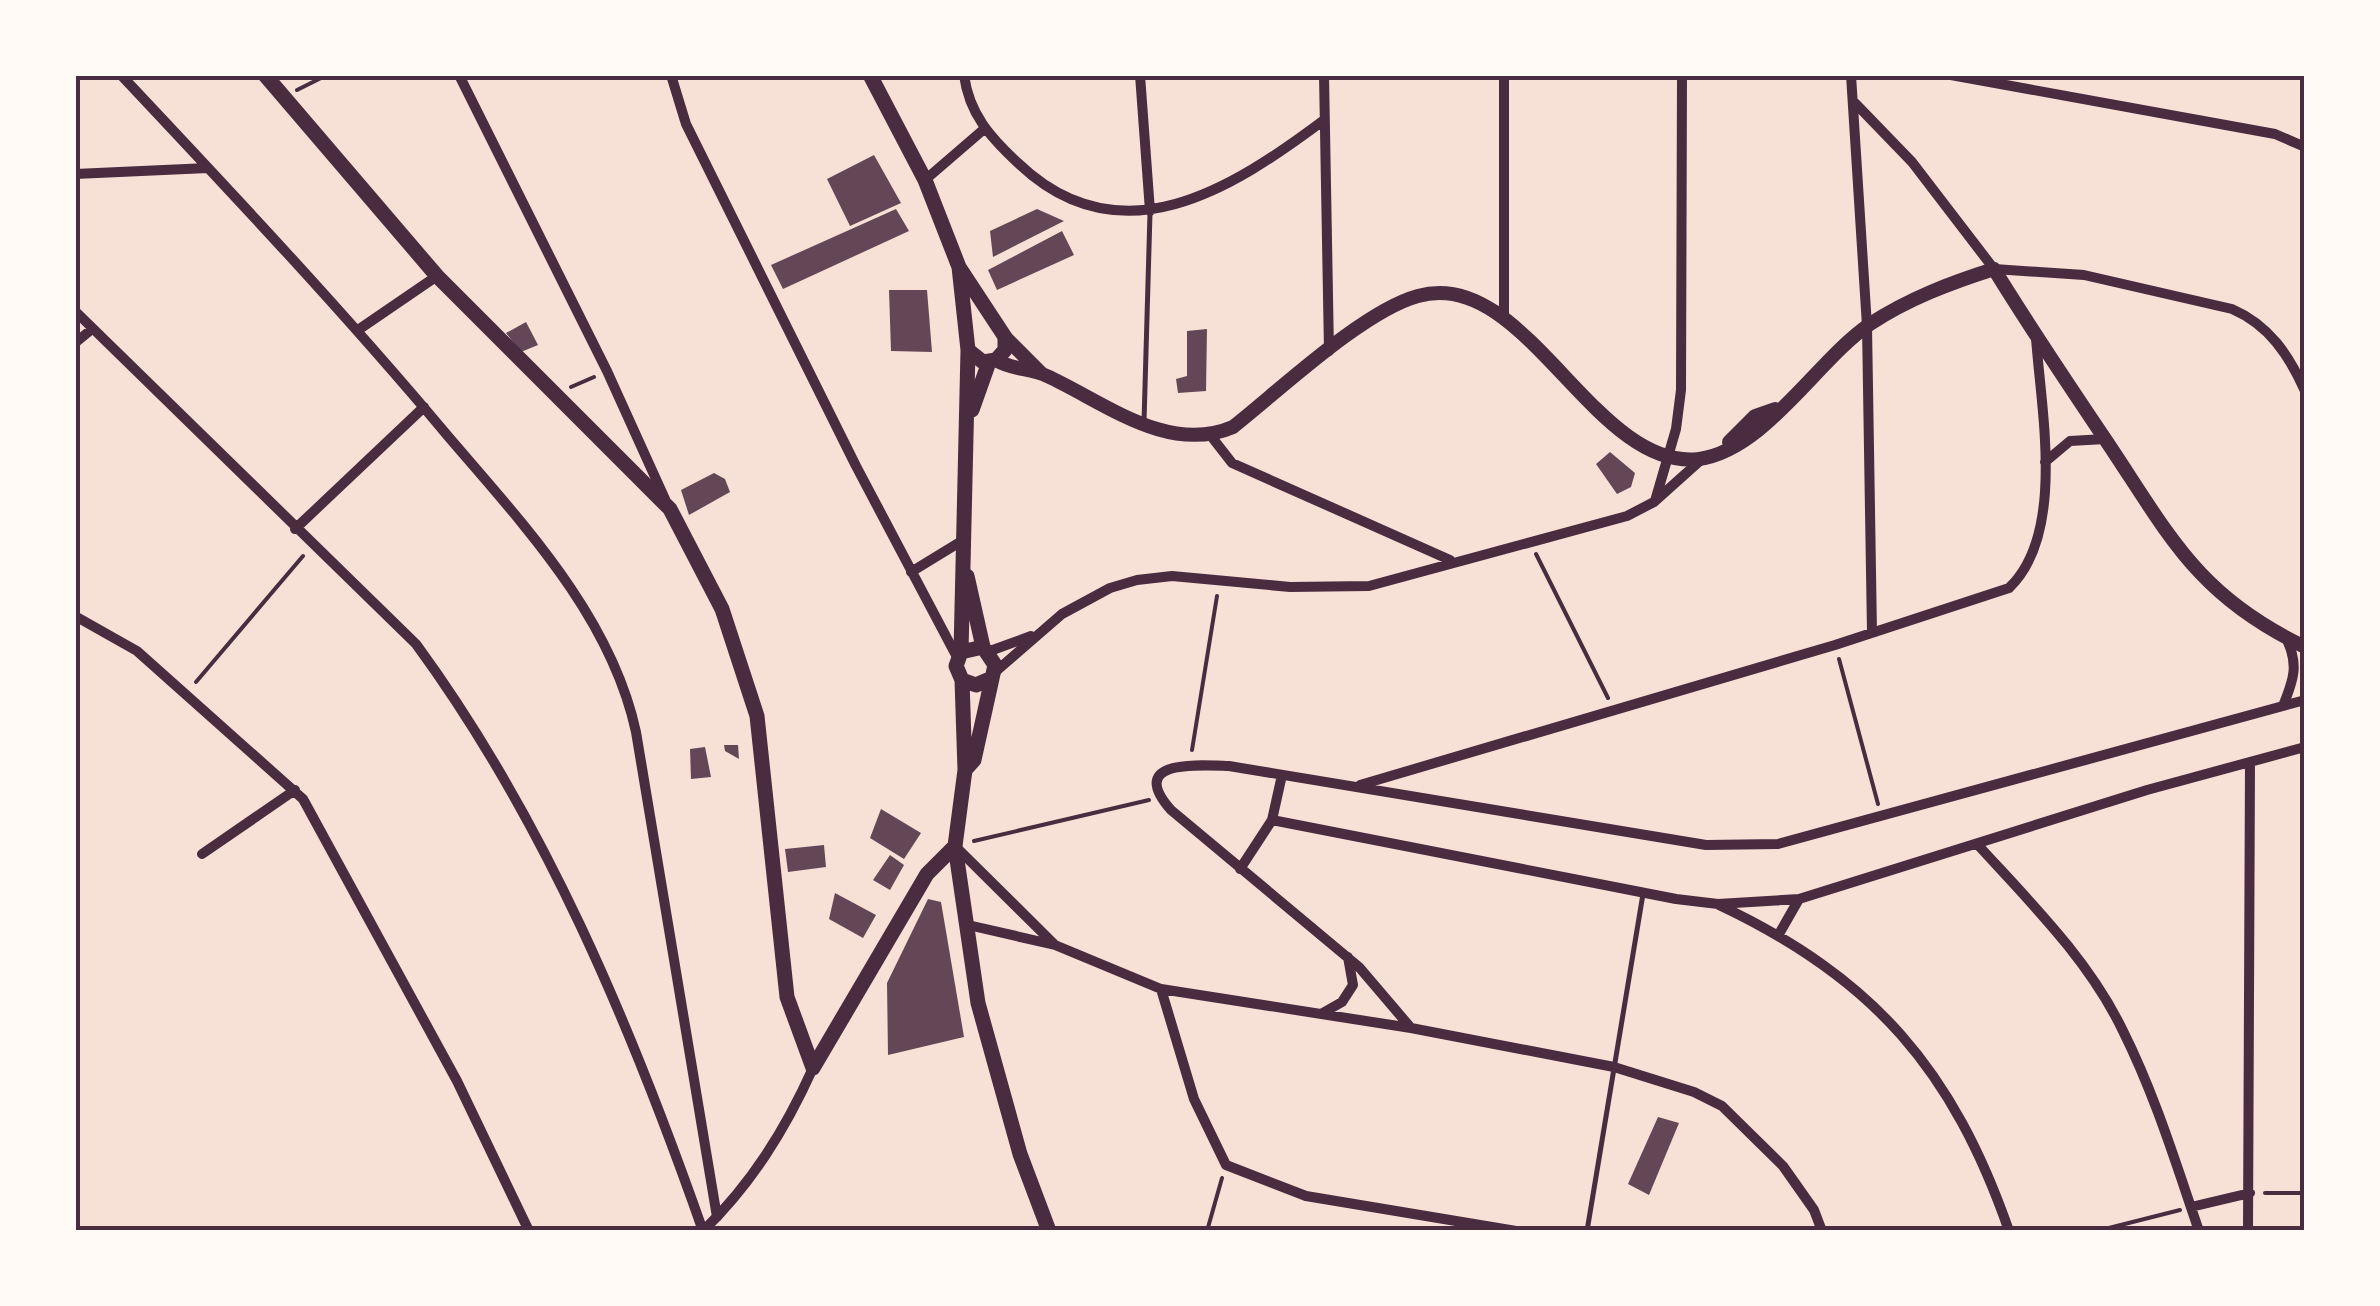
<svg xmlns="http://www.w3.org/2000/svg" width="2380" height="1306" font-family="Montserrat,sans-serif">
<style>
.building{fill:#644757}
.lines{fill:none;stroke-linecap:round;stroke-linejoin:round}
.path{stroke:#4a2c40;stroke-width:4}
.service{stroke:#4a2c40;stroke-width:5}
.minor{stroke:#4a2c40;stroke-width:10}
.tertiary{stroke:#4a2c40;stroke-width:14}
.secondary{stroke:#4a2c40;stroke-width:15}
.neatline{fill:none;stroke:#4a2c40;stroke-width:4}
</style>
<rect width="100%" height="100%" fill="#f7e1d7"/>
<!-- building -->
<path class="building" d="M 874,155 L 901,203 L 850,226 L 827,179 Z
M 896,209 L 909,231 L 783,289 L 771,265 Z
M 1037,209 L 1064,221 L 993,257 L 990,231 Z
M 1062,231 L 1074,255 L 997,290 L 988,270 Z
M 889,290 L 927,290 L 932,352 L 891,351 Z
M 526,322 L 538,345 L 521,352 L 506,333 Z
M 1207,329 L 1206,391 L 1178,393 L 1176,379 L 1187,376 L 1187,331 Z
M 1610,452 L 1635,473 L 1631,487 L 1617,494 L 1596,464 Z
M 714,473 L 725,479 L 730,492 L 689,515 L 681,490 Z
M 724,745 L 738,745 L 739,759 L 725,751 Z
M 705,747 L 711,777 L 691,779 L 690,749 Z
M 881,809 L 921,833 L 904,859 L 870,838 Z
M 824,845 L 826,867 L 788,872 L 785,849 Z
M 890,855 L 904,865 L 890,890 L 873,880 Z
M 835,893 L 876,915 L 863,938 L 829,919 Z
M 928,899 L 941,902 L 964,1037 L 888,1055 L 887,983 Z
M 1658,1117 L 1679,1123 L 1649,1195 L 1628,1184 Z"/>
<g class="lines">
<!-- path -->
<path class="path" d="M 297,90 L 327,75
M 571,387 L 594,377
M 1536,554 L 1608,698
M 1839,659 L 1878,804
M 196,682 L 303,556
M 1192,750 L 1217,596
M 974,841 L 1149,800
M 2265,1193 L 2305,1193
M 1207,1231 L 1222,1178
M 2097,1231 L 2180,1210"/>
<!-- service -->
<path class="service" d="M 1144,422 L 1150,213
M 1587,1231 L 1643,894"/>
<!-- minor -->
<path class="minor" d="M 121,75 C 232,193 343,311 447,435 C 522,523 611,616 636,732 L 717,1217
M 459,75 L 607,371 L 665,499
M 671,75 L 686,124 L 856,466 L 958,659
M 964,75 C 969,114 991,138 1018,163 C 1120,261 1232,189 1324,120
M 1140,75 L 1150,211
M 1324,75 L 1329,351
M 1504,75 L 1504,316
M 1851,75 L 1867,326 L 1872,633
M 1951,75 L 2275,134 L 2305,147
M 1855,103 L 1912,162 L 1994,269 L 2084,275 L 2232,309 C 2269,325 2289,355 2305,391
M 75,174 L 208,168
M 925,180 L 983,130
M 75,311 L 416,644 C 545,820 631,1026 703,1231
M 358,330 L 437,276
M 75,343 L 92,329
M 1211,436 L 1232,463 L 1450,560
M 2045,462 L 2070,441 L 2105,439
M 1655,501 L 1676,429 L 1681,390 L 1682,75
M 295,529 L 424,407
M 911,572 L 965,539
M 75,616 L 137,651 L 303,799 L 457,1081 L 529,1231
M 990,651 L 1031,636
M 994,673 L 1062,614 L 1110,588 L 1137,580 L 1172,576 L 1290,587 L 1369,586 L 1627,516 L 1654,502 L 1702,459
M 2283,706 C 2294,679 2299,664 2286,638
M 1360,785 L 1835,645 L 2009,588 C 2066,534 2041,410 2036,338
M 1272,820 L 1676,899 L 1718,904 L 1799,899 L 2147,790 L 2305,747
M 1978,845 C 2030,902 2089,960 2123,1031 C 2155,1095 2176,1164 2199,1231
M 956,847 L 1054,944
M 202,854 L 295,790
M 1240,869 L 1272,820 L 1282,775
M 1719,905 C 1874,978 1953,1070 2009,1231
M 968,925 L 1055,945 L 1161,989 L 1411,1028 L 1614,1067 L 1694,1092 L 1722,1106 L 1783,1166 L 1814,1210 L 1822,1231
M 1779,934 L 1799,899
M 1161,989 L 1194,1099 L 1226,1165 L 1306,1196 L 1516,1231
M 1321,1014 L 1342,1002 L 1353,985 L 1348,957
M 1411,1028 L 1359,967 L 1171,810 C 1126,759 1198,765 1229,766 L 1706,845 L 1778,844 L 2305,700
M 2191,1207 L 2250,1193
M 703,1231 C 752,1183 785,1130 813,1068
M 2248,1231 L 2250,762"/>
<!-- tertiary -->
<path class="tertiary" d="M 1005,337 L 1041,373
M 996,360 C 1012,370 1030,368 1047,376 C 1104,402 1168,455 1233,427 C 1280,390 1363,311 1418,296 C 1525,265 1594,472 1699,459 C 1765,450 1817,360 1870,324 C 1908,299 1950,283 1994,269 C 2029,326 2066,381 2103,436 C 2168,532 2194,594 2305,647
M 1729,442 L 1755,416 L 1775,409"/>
<!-- secondary -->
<path class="secondary" d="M 265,75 L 437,276 L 670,509 L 722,609 L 757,716 L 787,997 L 813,1068
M 870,75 L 925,180 L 959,267 L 1005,337 L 1005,350 L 996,360 L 983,362 L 968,350 L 959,267
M 972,410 L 989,362
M 967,576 L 983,647
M 961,652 L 968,350
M 962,680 L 965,770 L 955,846 L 978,1003 L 1020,1154 L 1049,1231
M 965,770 L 974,760 L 995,665 L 983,647 L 961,652 L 956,666 L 962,680 L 976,685 L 990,679
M 813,1068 L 927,874 L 955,846"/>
</g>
<!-- border -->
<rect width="2380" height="1306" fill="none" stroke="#fffaf5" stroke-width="155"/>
<rect x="78" y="78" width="2224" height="1150" class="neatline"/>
</svg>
